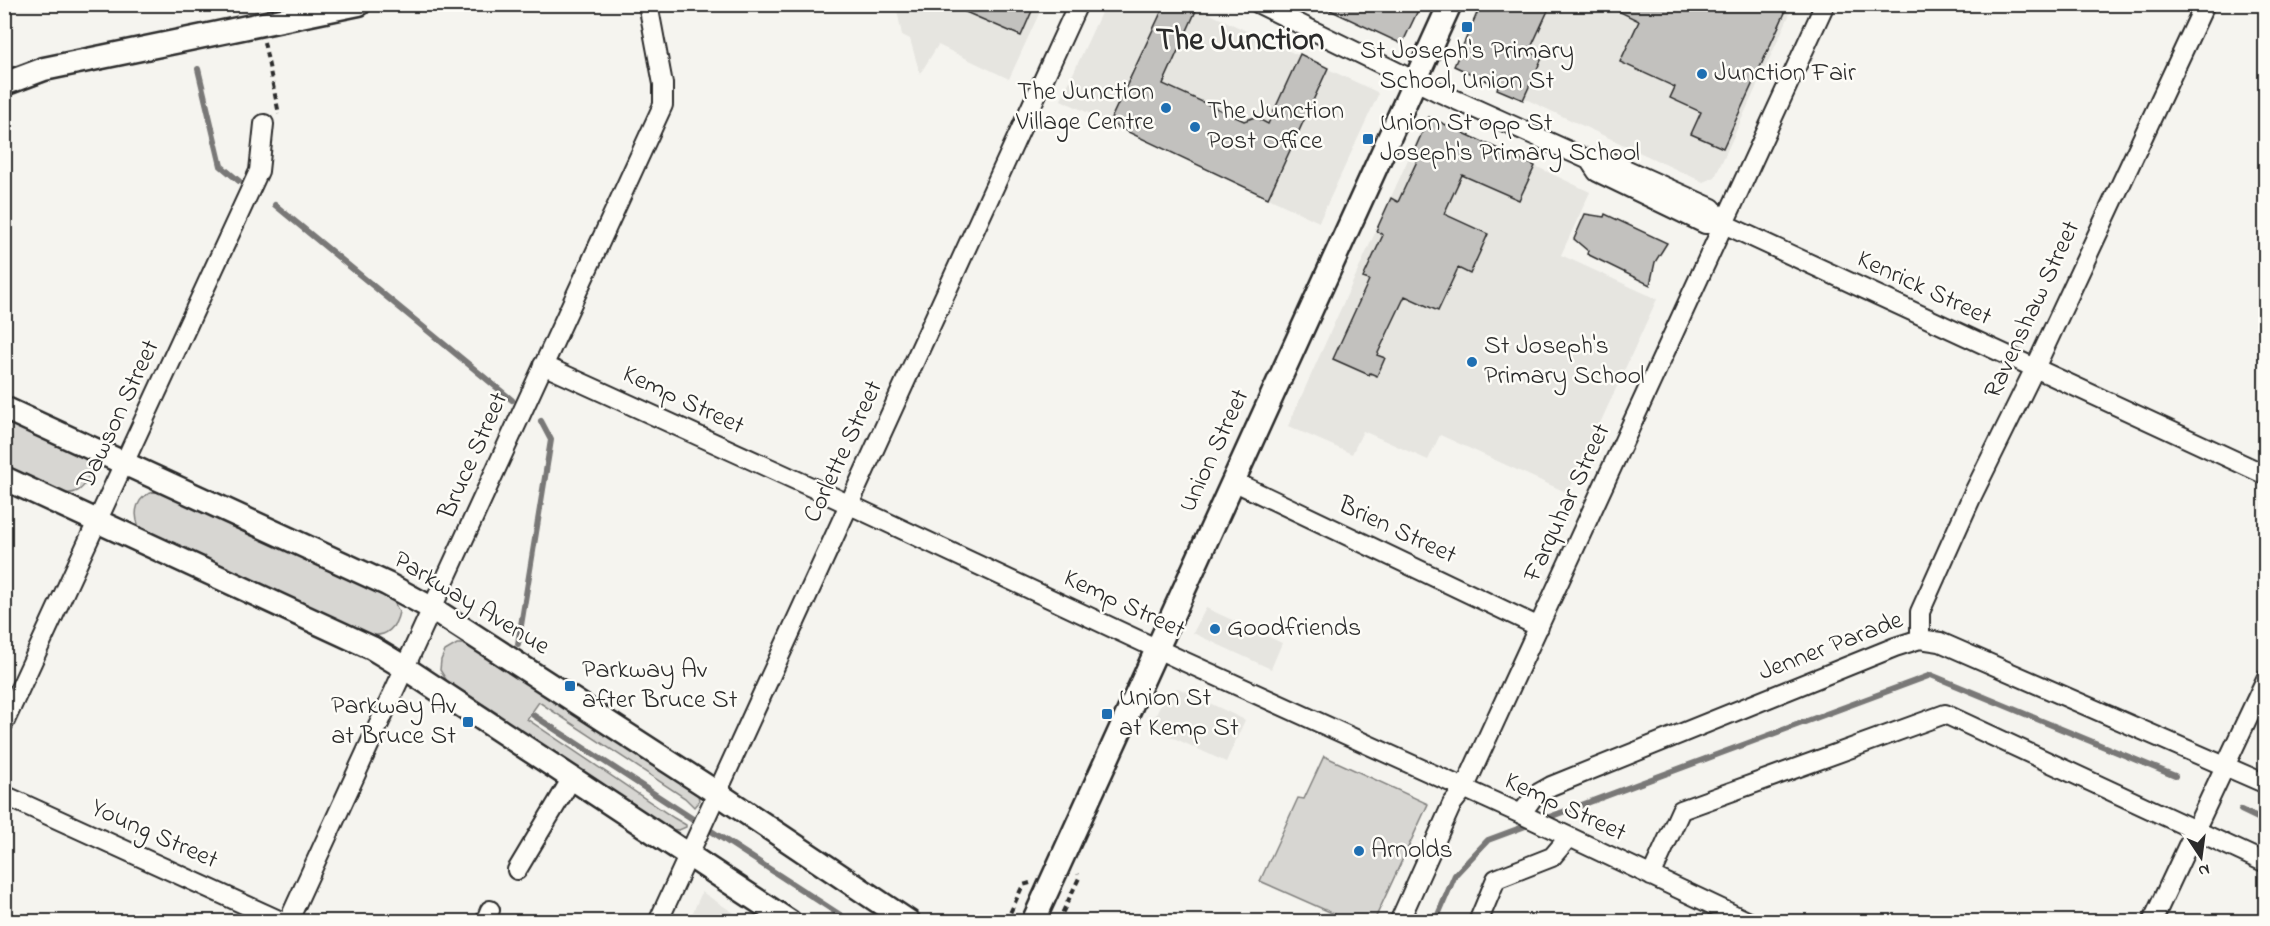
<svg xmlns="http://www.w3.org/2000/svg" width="2270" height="926" font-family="'Indie Flower',sans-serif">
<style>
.built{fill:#e6e5e0}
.green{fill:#d7d6d2;stroke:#81807e;stroke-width:1.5}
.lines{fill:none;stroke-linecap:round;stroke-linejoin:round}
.stream{stroke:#797877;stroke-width:6}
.building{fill:#c2c1be;stroke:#2b2b2b;stroke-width:1.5}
.minor-casing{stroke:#2b2b2b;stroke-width:22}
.major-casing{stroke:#2b2b2b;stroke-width:27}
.path{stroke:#2b2b2b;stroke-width:4;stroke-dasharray:6 4.5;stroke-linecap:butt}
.minor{stroke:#fdfcf7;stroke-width:18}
.major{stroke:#fdfcf7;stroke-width:22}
.poi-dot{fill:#1f6fb2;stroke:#fdfcf7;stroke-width:2}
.labels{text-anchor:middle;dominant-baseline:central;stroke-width:5;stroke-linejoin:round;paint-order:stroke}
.poi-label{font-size:26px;fill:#2b2b2b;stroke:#fdfcf7;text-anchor:start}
.street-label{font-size:26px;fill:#2b2b2b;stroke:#fdfcf7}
.district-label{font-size:32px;font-weight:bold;fill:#2b2b2b;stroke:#fdfcf7}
</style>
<rect width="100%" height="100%" fill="#f5f4ef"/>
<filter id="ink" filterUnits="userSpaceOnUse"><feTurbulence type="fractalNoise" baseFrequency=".0167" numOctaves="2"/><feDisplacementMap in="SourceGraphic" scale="12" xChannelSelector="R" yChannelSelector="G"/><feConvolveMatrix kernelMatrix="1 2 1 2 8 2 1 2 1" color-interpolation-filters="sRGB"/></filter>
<g filter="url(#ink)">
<!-- built -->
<path class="built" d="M 1105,4 L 1191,5 L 1377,92 L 1378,95 L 1319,222 L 1061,100 Z
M 896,5 L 1043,5 L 1009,79 L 938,45 L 920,74 L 910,39 L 902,35 Z
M 1482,5 L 1794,5 L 1715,177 L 1703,182 L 1455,66 Z
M 1428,115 L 1590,192 L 1561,255 L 1657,299 L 1568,493 L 1440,435 L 1428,460 L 1363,431 L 1352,454 L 1288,426 Z
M 1206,608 L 1282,643 L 1271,669 L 1193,633 Z
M 1178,688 L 1245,720 L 1226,762 L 1150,727 L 1167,692 Z
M 702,892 L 746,921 L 689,921 Z"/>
<!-- green -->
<path class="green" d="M 5,420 L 84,457 C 95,472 85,496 65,493 L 5,466 Z
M 154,492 L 164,493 L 391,596 L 399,612 C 396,627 387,637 371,635 L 139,527 C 133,513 136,496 154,492 Z
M 457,644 L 468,644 L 698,794 L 699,801 L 694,807 L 685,798 L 539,702 L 527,719 L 674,818 L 686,825 L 686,827 L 679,830 L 668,829 L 520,733 L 497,713 L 447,681 L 440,670 L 441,660 L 445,651 Z
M 1324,756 L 1428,804 L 1374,921 L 1350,921 L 1260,881 L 1298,798 L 1304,799 Z"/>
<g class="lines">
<!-- stream -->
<path class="stream" d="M 185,7 L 186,4
M 198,69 L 221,166 L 239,181
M 275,205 L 512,400
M 518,644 L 551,440 L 541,421
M 533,715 L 851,922
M 2241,810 L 2266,822
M 1544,819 L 1931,675 L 2175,776
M 1435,922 L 1455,875 L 1488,840 L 1531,824"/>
</g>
<!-- building -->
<path class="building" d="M 947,4 L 1035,4 L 1021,36 Z
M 1165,4 L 1199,4 L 1163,84 L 1244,121 L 1255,117 L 1268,124 L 1300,54 L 1328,68 L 1268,198 L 1109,123 Z
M 1317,4 L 1421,4 L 1402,44 Z
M 1481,4 L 1551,4 L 1529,52 L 1542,58 L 1523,100 L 1497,89 L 1498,86 L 1454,66 Z
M 1604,4 L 1789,4 L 1723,148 L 1691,134 L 1701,112 L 1670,98 L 1675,87 L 1620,62 L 1639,21 Z
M 1429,117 L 1535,166 L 1519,200 L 1462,175 L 1444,214 L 1488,234 L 1470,274 L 1458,268 L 1438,311 L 1405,296 L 1377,355 L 1385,358 L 1377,376 L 1370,373 L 1369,375 L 1333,359 L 1369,280 L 1363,278 L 1383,235 L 1376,231 L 1391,198 L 1398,202 L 1417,161 L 1415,160 L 1418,153 L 1414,151 Z
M 1585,214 L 1604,217 L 1605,214 L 1667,243 L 1655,262 L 1650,285 L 1587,254 L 1588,251 L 1574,239 Z"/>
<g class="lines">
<defs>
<path id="minor" d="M 1259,4 L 1436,91 L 1589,160 L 1603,159 L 1712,208 L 1724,224
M 1589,160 L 1597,172 L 1705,224 L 1724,224 L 2266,475
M 543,365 L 833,497 L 1181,660 L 1521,814 L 1749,922
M 1233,481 L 1539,627
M 1920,639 L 1920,612 L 1972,496 L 2035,368 L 2205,4
M 4,723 L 259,171 L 264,124
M 4,795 L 283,922
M 1521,814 L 1535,795 L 1551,786 L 1895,647 L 1920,639 L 1940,642 L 2266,784
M 517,870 L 572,778
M 1651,876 L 1681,810 L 1945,714 L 2266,863
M 288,922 L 663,105 L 663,84 L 648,4
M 485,922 L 490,910
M 658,922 L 1078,4
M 1399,922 L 1452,804 L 1464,789 L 1485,743 L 1825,4
M 1478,922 L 1496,879 L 1552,857 L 1569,837
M 2152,922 L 2266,679"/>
<path id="major" d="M 4,84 L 44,69 L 359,4
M 4,408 L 387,584 L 433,609 L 717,793 L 909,922
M 4,478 L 372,648 L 405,668 L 790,922
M 1033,922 L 1450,4"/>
</defs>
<!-- minor casing -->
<use href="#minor" class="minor-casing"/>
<!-- major casing -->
<use href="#major" class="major-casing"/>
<!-- path -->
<path class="path" d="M 264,42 L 279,114
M 1006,922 L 1023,885 L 1030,883
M 1058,922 L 1079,878 L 1078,874"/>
<!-- minor -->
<use href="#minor" class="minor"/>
<!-- major -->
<use href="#major" class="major"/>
</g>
</g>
<!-- markers -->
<g class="poi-dot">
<rect x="1461" y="21" width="12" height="12" rx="3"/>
<circle cx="1702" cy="74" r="6"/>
<circle cx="1166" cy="108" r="6"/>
<circle cx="1195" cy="127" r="6"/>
<rect x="1362" y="133" width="12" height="12" rx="3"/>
<circle cx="1472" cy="362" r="6"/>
<circle cx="1215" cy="629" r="6"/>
<rect x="564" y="680" width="12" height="12" rx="3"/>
<rect x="1101" y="708" width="12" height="12" rx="3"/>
<rect x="462" y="716" width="12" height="12" rx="3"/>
<circle cx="1359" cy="851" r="6"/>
</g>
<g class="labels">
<!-- poi labels -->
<g class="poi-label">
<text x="1467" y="52" text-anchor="middle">St Joseph's Primary<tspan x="1467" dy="30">School, Union St</tspan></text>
<text x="1714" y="74">Junction Fair</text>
<text x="1154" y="93" text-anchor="end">The Junction<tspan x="1154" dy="30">Village Centre</tspan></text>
<text x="1207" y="112">The Junction<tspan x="1207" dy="30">Post Office</tspan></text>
<text x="1380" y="124">Union St opp St<tspan x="1380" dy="30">Joseph's Primary School</tspan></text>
<text x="1484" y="347">St Joseph's<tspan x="1484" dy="30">Primary School</tspan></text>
<text x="1227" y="629">Goodfriends</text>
<text x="582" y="671">Parkway Av<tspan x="582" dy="30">after Bruce St</tspan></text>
<text x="1119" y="699">Union St<tspan x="1119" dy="30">at Kemp St</tspan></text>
<text x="456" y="707" text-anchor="end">Parkway Av<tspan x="456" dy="30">at Bruce St</tspan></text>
<text x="1371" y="851">Arnolds</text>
</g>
<!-- street labels -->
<g class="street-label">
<text transform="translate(1924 289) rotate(25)">Kenrick Street</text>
<text transform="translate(2033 310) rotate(-65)">Ravenshaw Street</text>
<text transform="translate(683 401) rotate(25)">Kemp Street</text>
<text transform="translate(119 415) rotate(-65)">Dawson Street</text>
<text transform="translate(1215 451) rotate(-65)">Union Street</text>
<text transform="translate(844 452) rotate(-65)">Corlette Street</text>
<text transform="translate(474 456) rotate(-66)">Bruce Street</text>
<text transform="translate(1568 503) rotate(-65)">Farquhar Street</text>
<text transform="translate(1397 531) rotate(25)">Brien Street</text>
<text transform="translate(471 604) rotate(31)">Parkway Avenue</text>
<text transform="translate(1124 605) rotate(25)">Kemp Street</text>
<text transform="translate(1831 647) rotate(-21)">Jenner Parade</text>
<text transform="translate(1565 808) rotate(25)">Kemp Street</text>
<text transform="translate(154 835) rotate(24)">Young Street</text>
</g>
<!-- district labels -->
<g class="district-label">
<text x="1240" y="41">The Junction</text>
</g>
</g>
<!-- margin -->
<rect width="2270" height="926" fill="none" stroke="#fdfcf7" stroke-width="24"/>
<rect x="12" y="12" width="2246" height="902" fill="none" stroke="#2b2b2b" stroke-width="2" filter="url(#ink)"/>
<!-- north arrow -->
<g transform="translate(2201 857) rotate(167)" stroke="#fdfcf7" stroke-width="4.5" paint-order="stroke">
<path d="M0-4.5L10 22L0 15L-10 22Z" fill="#2b2b2b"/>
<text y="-9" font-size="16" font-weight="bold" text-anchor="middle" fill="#2b2b2b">N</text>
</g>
</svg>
